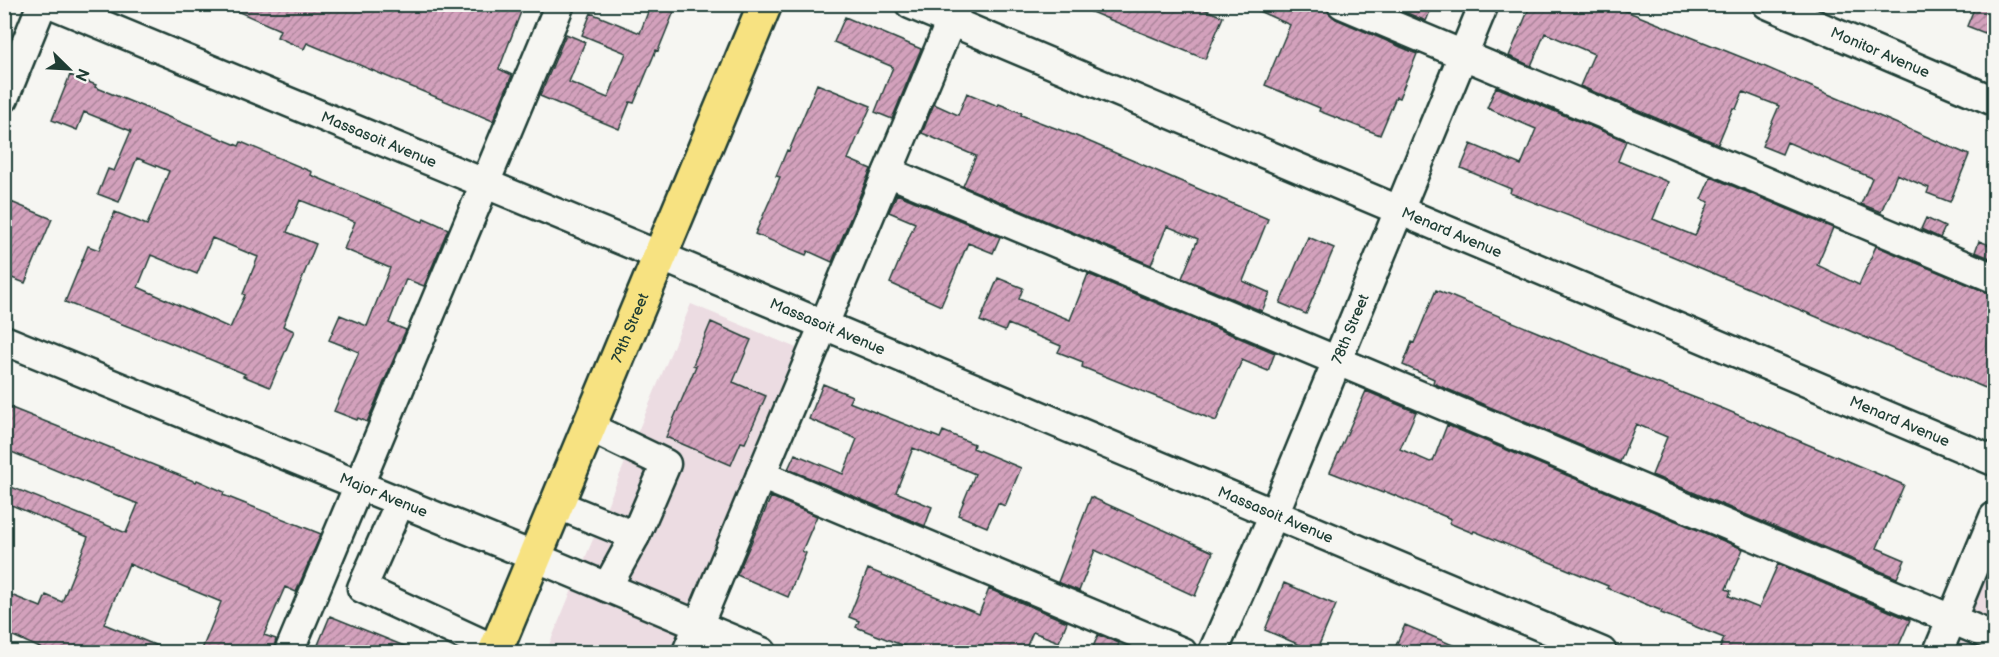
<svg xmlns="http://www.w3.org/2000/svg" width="1999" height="657" font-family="'Balsamiq Sans',sans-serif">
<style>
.built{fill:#ecdce2}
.building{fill:url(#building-hatch);stroke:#1f3d34;stroke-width:1.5;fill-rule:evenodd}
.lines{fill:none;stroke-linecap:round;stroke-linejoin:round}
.minor-casing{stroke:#1f3d34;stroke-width:33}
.major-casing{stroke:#1f3d34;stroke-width:38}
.minor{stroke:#f6f6f2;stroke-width:28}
.major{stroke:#f7e281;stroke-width:33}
.labels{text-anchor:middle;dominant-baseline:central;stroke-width:6;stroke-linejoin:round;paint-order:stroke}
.street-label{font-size:15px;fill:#1f3d34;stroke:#f6f6f2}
</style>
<defs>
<pattern id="building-hatch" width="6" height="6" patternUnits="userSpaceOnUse" patternTransform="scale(1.5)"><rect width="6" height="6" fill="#d3a1bc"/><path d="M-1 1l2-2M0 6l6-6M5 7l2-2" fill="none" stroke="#ab849a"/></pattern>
</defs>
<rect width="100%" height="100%" fill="#f6f6f2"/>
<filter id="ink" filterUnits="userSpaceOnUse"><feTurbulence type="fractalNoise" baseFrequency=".0167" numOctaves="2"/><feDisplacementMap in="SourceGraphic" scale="12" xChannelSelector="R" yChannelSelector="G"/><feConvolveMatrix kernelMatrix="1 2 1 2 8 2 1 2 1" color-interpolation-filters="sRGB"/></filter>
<g filter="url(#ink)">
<!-- built -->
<path class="built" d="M 691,304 L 811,354 L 686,652 L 546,652 Z
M 1994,551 L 1994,652 L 1952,652 Z"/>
<!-- building -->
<path class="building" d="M 221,4 L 524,4 L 499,69 L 512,75 L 493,121 L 307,43 L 304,49 L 277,37 L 280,30 Z
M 651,4 L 663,4 L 675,9 L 658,51 L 656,50 L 634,103 L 630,102 L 619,129 L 540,96 L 566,34 L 585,42 L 569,82 L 608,98 L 626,53 L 582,35 L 591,13 L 640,33 Z
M 1072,4 L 1192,4 L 1223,17 L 1205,59 Z
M 1243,4 L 1326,4 L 1329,13 L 1336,19 L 1417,54 L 1399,98 L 1396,97 L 1380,135 L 1319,111 L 1320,108 L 1265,85 L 1290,25 Z
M 1386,4 L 1433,4 L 1426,21 Z
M 1531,4 L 1606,4 L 1621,9 L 1761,65 L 1969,155 L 1950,202 L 1927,193 L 1929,188 L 1897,174 L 1881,212 L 1861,204 L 1872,178 L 1787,142 L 1782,154 L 1762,146 L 1779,106 L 1743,92 L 1736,109 L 1733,108 L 1718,144 L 1580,86 L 1594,54 L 1545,33 L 1531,66 L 1509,56 Z
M 1976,4 L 1995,4 L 1995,37 L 1967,26 Z
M 845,17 L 921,49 L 892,119 L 875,112 L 893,67 L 834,42 Z
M 70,75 L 96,85 L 95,87 L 239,146 L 241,142 L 312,172 L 311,175 L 423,222 L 424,218 L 448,229 L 424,286 L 406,279 L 389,323 L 406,330 L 367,422 L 358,418 L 357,420 L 334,411 L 359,352 L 329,340 L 340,315 L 367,326 L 390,268 L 344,249 L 355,222 L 300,200 L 287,232 L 316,244 L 283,326 L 294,331 L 270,387 L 243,376 L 245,374 L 166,341 L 65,302 L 88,246 L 99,250 L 115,212 L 147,225 L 169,171 L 137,158 L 119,202 L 98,194 L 108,169 L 114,171 L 131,131 L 84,112 L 77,130 L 52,120 ZM 212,238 L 258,257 L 243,294 L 245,295 L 230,328 L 138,287 L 151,255 L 197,274 Z
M 817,84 L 871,106 L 848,159 L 871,169 L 832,262 L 808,251 L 806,255 L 755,234 L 780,177 L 776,176 L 787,150 L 789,151 Z
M 1496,87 L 1626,141 L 1618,161 L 1668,182 L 1653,219 L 1695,236 L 1709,202 L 1701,199 L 1711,177 L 1833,228 L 1817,265 L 1859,285 L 1876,246 L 1988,293 L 1995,294 L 1995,392 L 1672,256 L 1510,193 L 1511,189 L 1461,168 L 1471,144 L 1521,165 L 1536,129 L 1487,108 Z
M 967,93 L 998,106 L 999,104 L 1022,113 L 1021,115 L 1076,136 L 1268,219 L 1243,281 L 1270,293 L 1262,311 L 1182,278 L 1198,239 L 1167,226 L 1151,265 L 963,186 L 976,156 L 922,133 L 934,104 L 958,115 Z
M 897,194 L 1000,237 L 993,253 L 968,243 L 941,306 L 890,283 L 915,223 L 889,212 Z
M 11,202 L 52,219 L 25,283 L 4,275 L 4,218 Z
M 1926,218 L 1945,227 L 1940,238 L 1921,229 Z
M 1308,237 L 1334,248 L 1306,314 L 1280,303 Z
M 1979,241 L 1995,247 L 1995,260 L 1975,252 Z
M 1088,274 L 1275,353 L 1268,371 L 1242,360 L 1216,421 L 1082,367 L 1083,362 L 1058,352 L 1061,346 L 1008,324 L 1005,331 L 980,321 L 998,278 L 1023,288 L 1019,299 L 1070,320 Z
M 1436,290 L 1629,370 L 1628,372 L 1724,409 L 1904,485 L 1877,548 L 1905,560 L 1897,578 L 1652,475 L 1667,437 L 1636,424 L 1620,462 L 1433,383 L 1434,379 L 1403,365 L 1412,342 L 1414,343 Z
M 711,322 L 751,340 L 733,382 L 766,396 L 745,443 L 741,442 L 731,465 L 666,437 L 696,366 L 693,365 Z
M 823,384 L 852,396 L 849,402 L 940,438 L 943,431 L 974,444 L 973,448 L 1021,468 L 1005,506 L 998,503 L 987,527 L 958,515 L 975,474 L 913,448 L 896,492 L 932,507 L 925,526 L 788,469 L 795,454 L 843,474 L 857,439 L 809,419 Z
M 1366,391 L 1416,412 L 1400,449 L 1430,462 L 1433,461 L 1447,425 L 1743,549 L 1726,589 L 1731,591 L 1729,596 L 1759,608 L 1778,564 L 1910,620 L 1896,652 L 1731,652 L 1720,648 L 1724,638 L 1661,613 L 1662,611 L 1607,588 L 1608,586 L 1474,531 L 1473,533 L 1449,523 L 1451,519 L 1384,491 L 1383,493 L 1330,472 Z
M 9,407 L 196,482 L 197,480 L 224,492 L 223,495 L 321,534 L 296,592 L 285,587 L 264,635 L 276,639 L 273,652 L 201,652 L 221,602 L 129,564 L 104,624 L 172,652 L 49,652 L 4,632 L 4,597 L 9,599 L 11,595 L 41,607 L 46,595 L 62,602 L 88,537 L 4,502 L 4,484 L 126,533 L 138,504 L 4,449 L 4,417 Z
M 771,497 L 817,516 L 802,551 L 806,553 L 788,597 L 737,575 Z
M 1091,497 L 1213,552 L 1195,596 L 1095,550 L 1079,591 L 1058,582 Z
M 868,569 L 979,614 L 989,589 L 1067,622 L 1059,642 L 1033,632 L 1024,652 L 919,652 L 856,627 L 859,621 L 849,617 Z
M 1284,583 L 1336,605 L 1316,652 L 1265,630 Z
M 330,616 L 419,652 L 315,652 Z
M 1405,625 L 1429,635 L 1469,652 L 1393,652 Z
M 1098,635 L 1119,643 L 1116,652 L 1091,652 Z"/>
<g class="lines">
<defs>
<g id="minor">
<path id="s1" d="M 52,4 L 660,256 L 1602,652"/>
<path id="s2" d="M 910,4 L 1994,461"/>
<path d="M 1342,4 L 1994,278"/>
<path id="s3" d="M 1767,4 L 1994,101"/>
<path d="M 4,98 L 42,4"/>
<path d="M 888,172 L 1994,637"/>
<path id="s4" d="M 4,340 L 535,557 L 762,652"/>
<path d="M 589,427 L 666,464 L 635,536 L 607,587"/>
<path d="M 761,475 L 1182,652"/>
<path d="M 400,502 L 362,588 L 496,650"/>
<path d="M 556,504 L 635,536"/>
<path d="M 289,652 L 560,4"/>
<path d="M 687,652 L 958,4"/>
<path id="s5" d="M 1213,652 L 1274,514 L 1484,4"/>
<path d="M 1938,652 L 1994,517"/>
</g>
<g id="major">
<path id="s6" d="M 495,652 L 765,4"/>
</g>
</defs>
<!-- minor casing -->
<use href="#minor" class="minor-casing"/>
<!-- major casing -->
<use href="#major" class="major-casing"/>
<!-- minor -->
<use href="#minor" class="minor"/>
<!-- major -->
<use href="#major" class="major"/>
</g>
</g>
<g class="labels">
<!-- street labels -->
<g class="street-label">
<text stroke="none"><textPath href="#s3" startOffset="123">Monitor Avenue</textPath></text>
<text stroke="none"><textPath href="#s1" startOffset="354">Massasoit Avenue</textPath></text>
<text stroke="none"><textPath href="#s2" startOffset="588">Menard Avenue</textPath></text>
<text stroke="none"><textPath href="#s1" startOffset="840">Massasoit Avenue</textPath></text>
<text stroke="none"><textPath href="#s6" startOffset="351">79th Street</textPath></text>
<text stroke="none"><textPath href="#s5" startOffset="351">78th Street</textPath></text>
<text stroke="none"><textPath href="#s2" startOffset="1074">Menard Avenue</textPath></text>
<text stroke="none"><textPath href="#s4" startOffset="410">Major Avenue</textPath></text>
<text stroke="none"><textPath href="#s1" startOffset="1326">Massasoit Avenue</textPath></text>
</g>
</g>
<!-- margin -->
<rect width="1999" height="657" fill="none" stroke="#f6f6f2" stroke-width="24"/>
<rect x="12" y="12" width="1975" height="633" fill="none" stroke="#1f3d34" stroke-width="2" filter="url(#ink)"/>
<!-- north arrow -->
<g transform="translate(69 69) rotate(114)" stroke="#f6f6f2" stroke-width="4.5" paint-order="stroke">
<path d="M0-4.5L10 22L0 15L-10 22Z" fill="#1f3d34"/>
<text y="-9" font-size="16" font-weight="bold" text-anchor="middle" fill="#1f3d34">N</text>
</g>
</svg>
